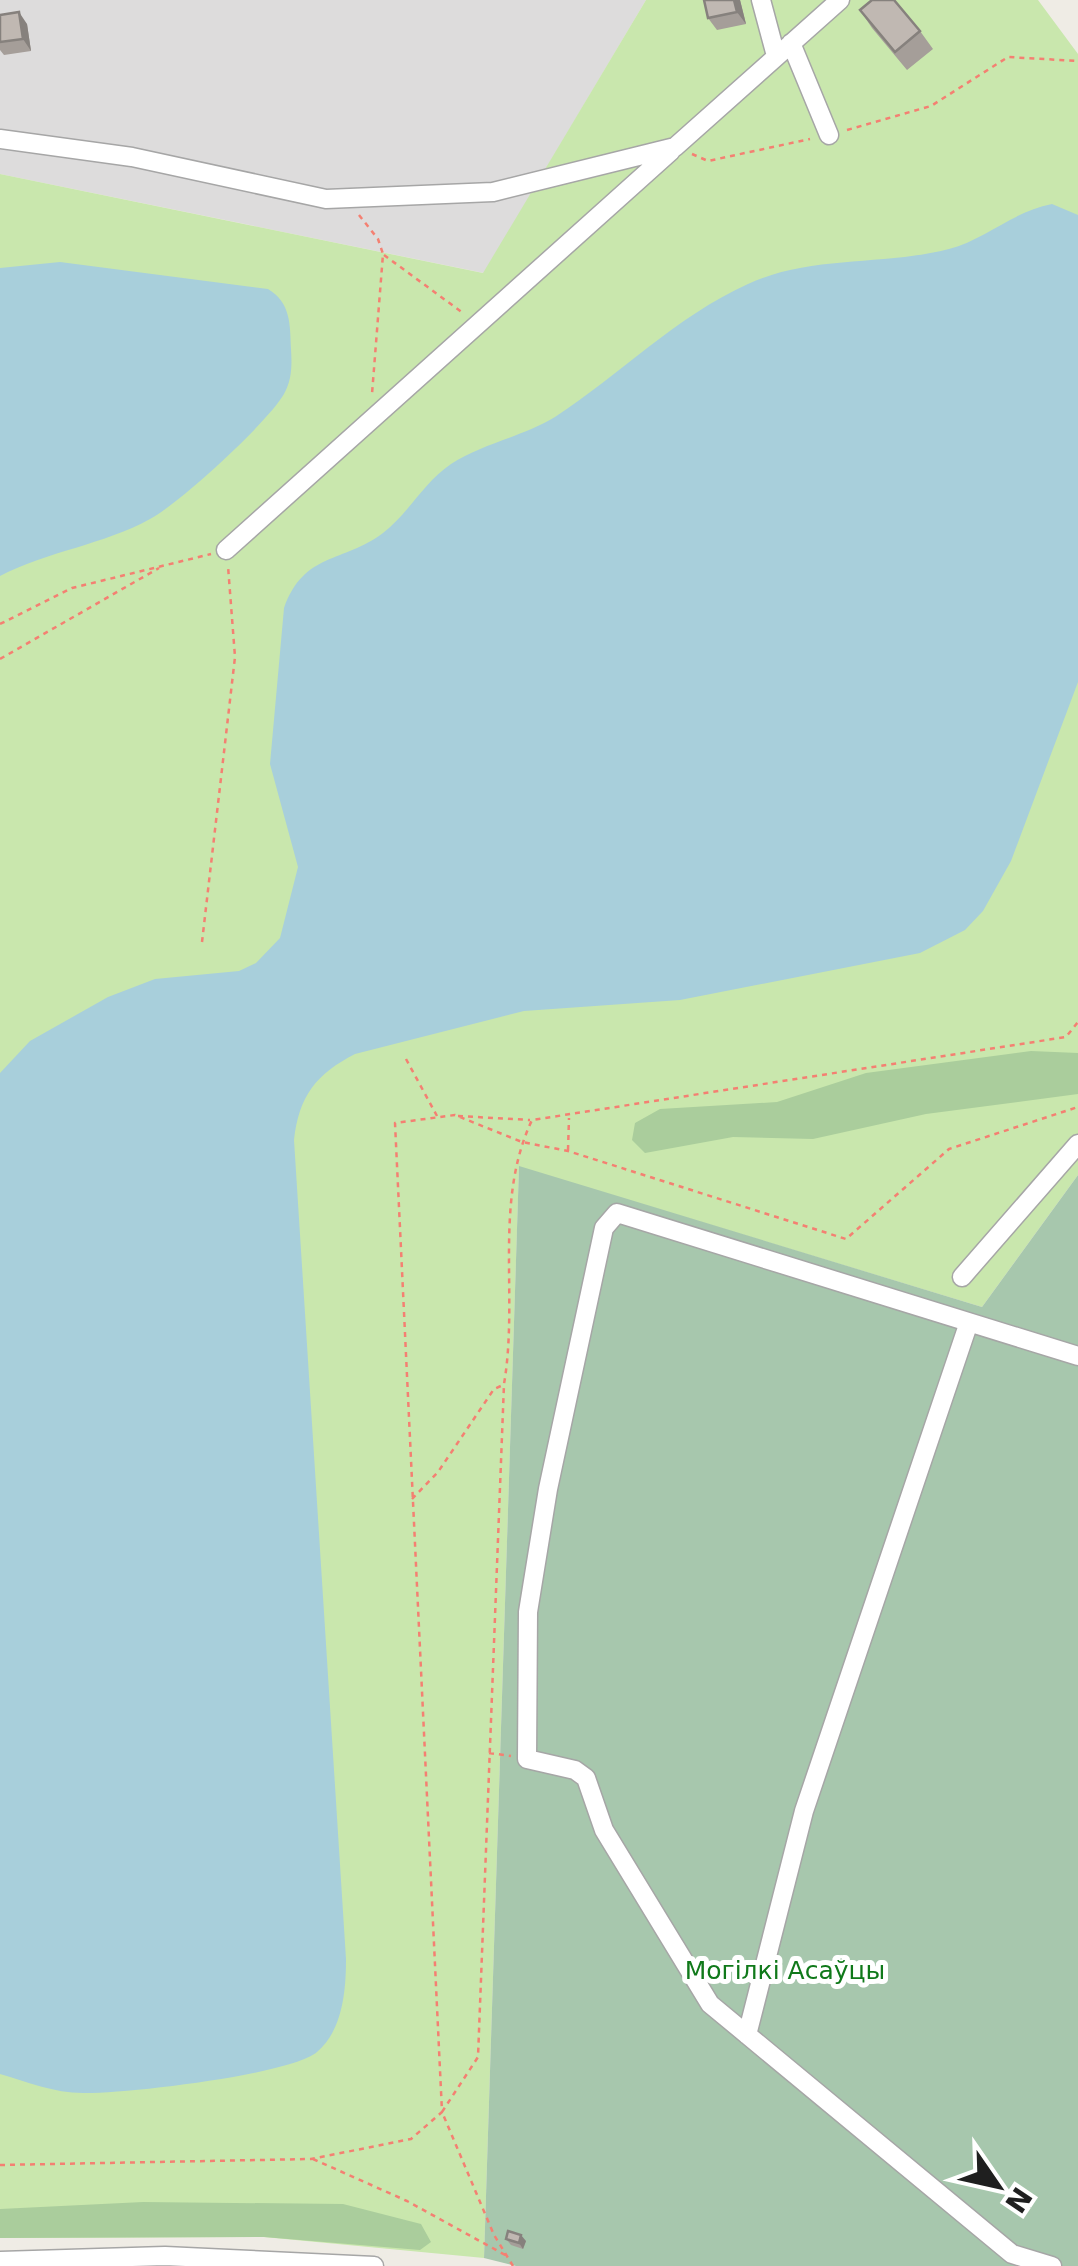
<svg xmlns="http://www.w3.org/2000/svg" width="1078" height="2266" font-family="'DejaVu Sans',sans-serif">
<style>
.residential{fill:#dddcdc}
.grass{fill:#c9e7ad}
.forest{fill:#aacd9c}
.cemetery{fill:#a7c7ad}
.water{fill:#a8cfdb}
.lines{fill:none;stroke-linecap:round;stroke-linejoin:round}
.minor-casing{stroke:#a6a6a6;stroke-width:21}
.path{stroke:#f48072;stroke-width:2.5;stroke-dasharray:5 5;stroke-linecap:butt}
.minor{stroke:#fff;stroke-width:18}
.wall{fill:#a59e99}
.shaded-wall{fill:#86817d}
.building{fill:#c0b8b2;stroke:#86817d;stroke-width:2.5}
.labels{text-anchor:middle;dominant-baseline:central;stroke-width:10;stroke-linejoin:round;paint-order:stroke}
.park-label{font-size:25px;fill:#10791a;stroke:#fff}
</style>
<rect width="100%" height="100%" fill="#efece5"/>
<!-- residential -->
<path class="residential" d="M 0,0 L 646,0 L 484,273 L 0,174 Z"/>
<!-- grass -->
<path class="grass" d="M 646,0 L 1038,0 L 1078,54 L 1078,1175 L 982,1307 L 519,1167 L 484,2258 L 264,2237 L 0,2238 L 0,174 L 483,273 Z"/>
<!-- forest -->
<path class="forest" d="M 1031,1051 L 1078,1053 L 1078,1094 L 926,1114 L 813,1139 L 733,1137 L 645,1153 L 632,1140 L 635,1123 L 660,1109 L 777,1102 L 866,1073 Z
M 143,2202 L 343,2204 L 421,2224 L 431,2242 L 420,2250 L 264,2237 L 0,2238 L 0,2209 Z"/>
<!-- cemetery -->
<path class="cemetery" d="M 519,1166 L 982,1307 L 1078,1175 L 1078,2266 L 516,2266 L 484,2258 Z"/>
<!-- water -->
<path class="water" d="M 1052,204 L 1078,215 L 1078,682 L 1011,861 L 983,911 L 965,930 L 920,953 L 680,1000 L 524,1011 L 355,1054 C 316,1074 299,1096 294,1140 L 346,1959 C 346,1990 343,2030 317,2052 C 290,2075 123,2094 83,2093 C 54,2093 27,2082 0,2074 L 0,1073 L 30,1041 L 108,997 L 155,979 L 239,971 L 256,963 L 280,938 L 298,867 L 270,764 L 284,608 C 304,552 343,563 383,533 C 409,513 423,483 451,464 C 483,443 522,437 555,417 C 621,374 675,317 748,284 C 810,255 883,266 949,249 C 986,239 1014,211 1052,204 Z
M 60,262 L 268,289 C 291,303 290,324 291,349 C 292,365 292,380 284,394 C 268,422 180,503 150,519 C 103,545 48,551 0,576 L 0,268 Z"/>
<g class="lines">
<defs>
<path id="minor" d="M 761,0 L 776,56
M 791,43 L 829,135
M 0,139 L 132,157 L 326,199 L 493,192 L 675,147 L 840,0
M 226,550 L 671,151
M 962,1277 L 1078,1144
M 747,2035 L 804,1811 L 968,1325
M 0,2261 L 165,2256 L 374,2266
M 1052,2266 L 1012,2254 L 710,2004 L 604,1830 L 586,1778 L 575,1770 L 527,1759 L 528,1612 L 548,1489 L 604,1228 L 617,1213 L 1078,1356"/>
</defs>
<!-- minor casing -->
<use href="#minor" class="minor-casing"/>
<!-- path -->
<path class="path" d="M 847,130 L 931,106 L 1008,57 L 1078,61
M 692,154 L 708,161 L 810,139
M 359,215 L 378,239 L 383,254 L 372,394
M 384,255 L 463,313
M 0,624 L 72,588 L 211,554
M 0,659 L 159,568
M 202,942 L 235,657 L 228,566
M 406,1059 L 437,1116
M 458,1116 L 530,1120
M 568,1150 L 569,1118
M 412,1499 L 438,1472 L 494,1389 L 503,1385
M 489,1753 L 511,1756
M 313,2159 L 407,2201 L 507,2256
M 0,2165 L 311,2159 L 411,2139 L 442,2112 L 395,1123 L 455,1115 L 522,1142 L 568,1151 L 846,1239 L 949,1149 L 1078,1107
M 513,2266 L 494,2235 L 442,2112 L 478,2057 L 504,1384 C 519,1296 493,1203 532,1120 L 1066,1037 L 1078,1022"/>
<!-- minor -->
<use href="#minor" class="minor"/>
</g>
<!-- wall -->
<path class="wall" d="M 704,0 L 740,0 L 746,24 L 717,30 L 708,18 Z
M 860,10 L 920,31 L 933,49 L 907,70 L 872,28 Z
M 0,15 L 27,24 L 31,51 L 4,55 L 0,50 Z
M 506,2239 L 526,2241 L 523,2249 L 511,2245 Z"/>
<!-- shaded-wall -->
<path class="shaded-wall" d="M 734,0 L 740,0 L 746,24 L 737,12 Z
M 19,12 L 27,24 L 31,51 L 23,39 Z
M 521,2235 L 526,2241 L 523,2249 L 519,2243 Z"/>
<!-- building -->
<path class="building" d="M 704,0 L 734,0 L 737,12 L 708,18 Z
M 872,0 L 894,0 L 920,31 L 895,52 L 860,10 Z
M 19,12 L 23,39 L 0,42 L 0,15 Z
M 508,2231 L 521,2235 L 519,2243 L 506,2239 Z"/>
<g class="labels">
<!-- park labels -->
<g class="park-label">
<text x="785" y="1970">Могілкі Асаўцы</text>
</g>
</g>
<!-- north arrow -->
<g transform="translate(998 2186) rotate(124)" stroke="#ffffff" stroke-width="8" paint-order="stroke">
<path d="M0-8L18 38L0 25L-18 38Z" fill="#1f1f1f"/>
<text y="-15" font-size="28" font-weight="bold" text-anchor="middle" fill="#1f1f1f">N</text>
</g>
</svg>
